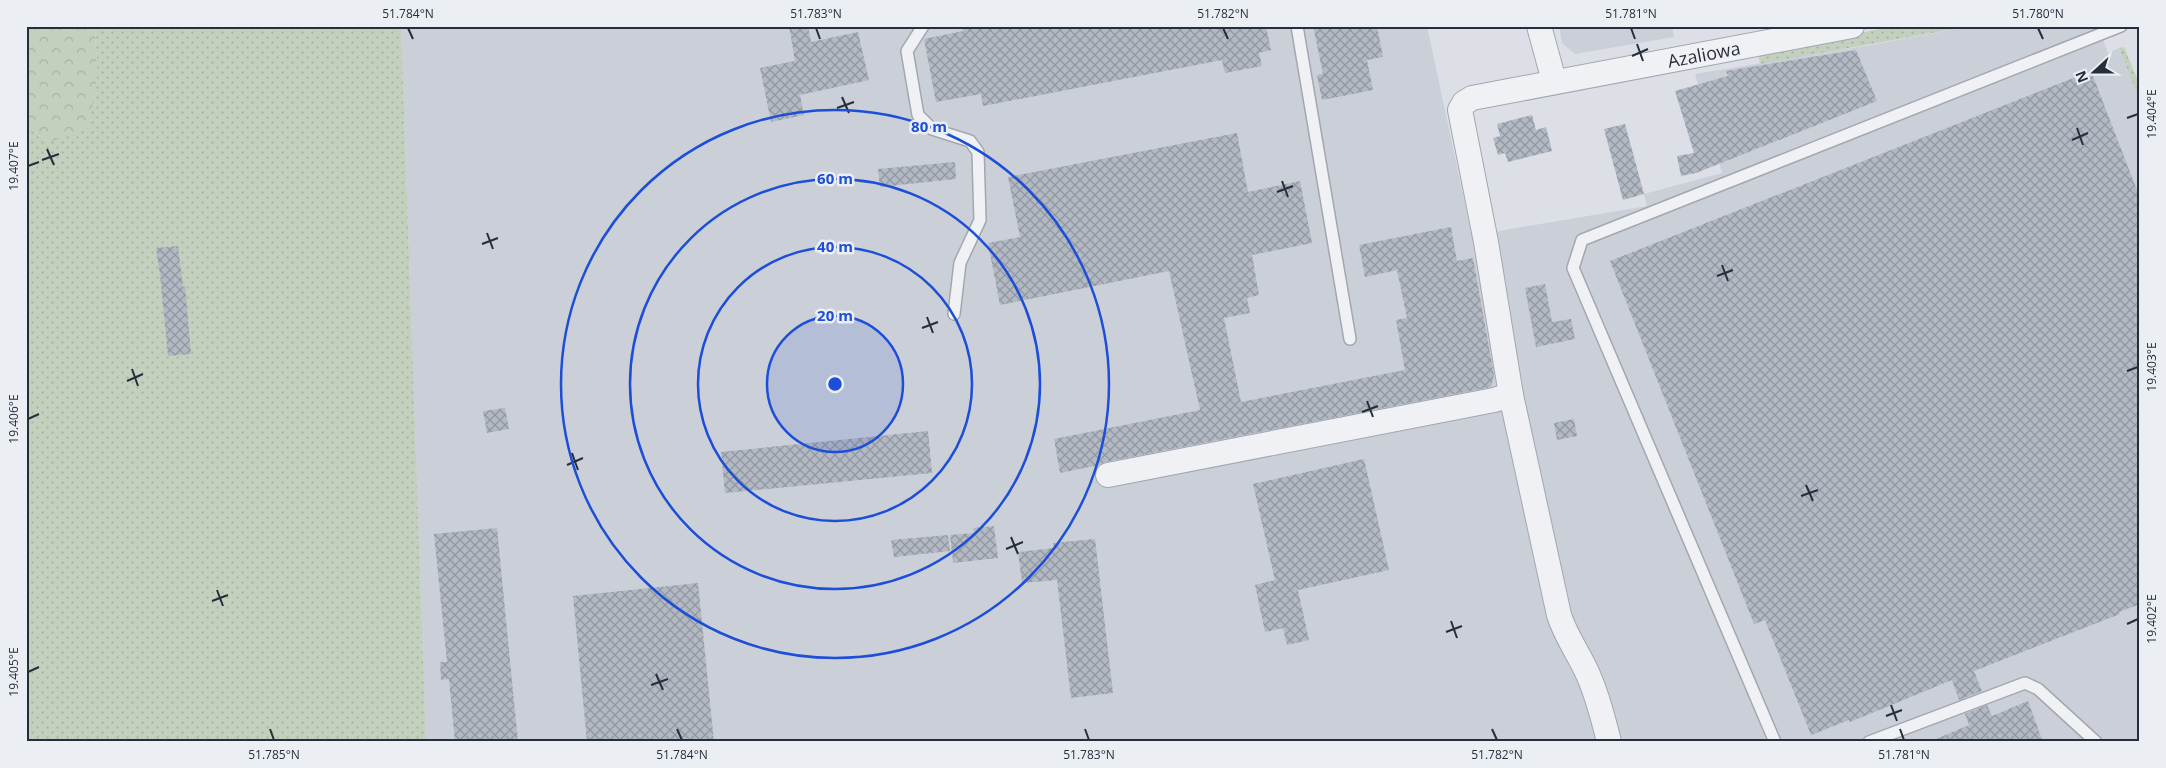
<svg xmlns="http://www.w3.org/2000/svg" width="2166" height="768" font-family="'Open Sans',sans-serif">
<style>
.built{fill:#cacfd8}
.grass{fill:url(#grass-dots)}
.forest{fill:url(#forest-crowns)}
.building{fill:url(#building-cross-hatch)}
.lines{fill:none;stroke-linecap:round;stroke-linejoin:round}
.lane-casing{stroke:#a2a7b0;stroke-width:14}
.street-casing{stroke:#a2a7b0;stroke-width:26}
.lane{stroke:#eff1f5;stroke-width:11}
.street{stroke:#eff1f5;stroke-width:24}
.ticks{fill:none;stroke:#262e3c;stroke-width:2}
.ring{fill:none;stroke:#1d4ed8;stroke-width:2.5}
.labels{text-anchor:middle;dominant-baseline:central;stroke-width:5;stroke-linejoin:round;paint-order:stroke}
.street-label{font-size:18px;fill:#262e3c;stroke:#ebeff4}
.centre{fill:#1d4ed8;stroke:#ebeff4;stroke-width:2.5}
.ring-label{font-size:15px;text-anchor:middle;font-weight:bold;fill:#1d4ed8;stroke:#ebeff4;stroke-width:5;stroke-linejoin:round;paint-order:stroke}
.neatline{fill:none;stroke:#262e3c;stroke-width:2}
.ticks-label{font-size:12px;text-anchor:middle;fill:#262e3c}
</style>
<defs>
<pattern id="grass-dots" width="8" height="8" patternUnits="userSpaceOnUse" patternTransform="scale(1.25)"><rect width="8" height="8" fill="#c2d0bd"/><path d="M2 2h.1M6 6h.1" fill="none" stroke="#a7b3a3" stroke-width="1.8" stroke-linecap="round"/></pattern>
<pattern id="forest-crowns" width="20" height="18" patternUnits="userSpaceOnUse" patternTransform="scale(1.25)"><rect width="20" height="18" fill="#c2d0bd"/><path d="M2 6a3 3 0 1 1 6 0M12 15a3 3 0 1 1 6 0" fill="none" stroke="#a7b3a3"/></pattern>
<pattern id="building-cross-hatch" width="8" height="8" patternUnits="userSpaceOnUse" patternTransform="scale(1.25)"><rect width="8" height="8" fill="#b3b9c3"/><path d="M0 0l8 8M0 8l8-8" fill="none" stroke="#9197a0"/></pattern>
</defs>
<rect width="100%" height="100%" fill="#dce0e6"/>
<!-- built -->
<path class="built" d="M 401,26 L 1427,26 L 1472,237 L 1510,229 L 1647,206 L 1644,194 L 1722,173 L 1695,74 L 1871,45 L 1972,26 L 2098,26 L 2108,53 L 2119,48 L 2140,102 L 2140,742 L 426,742 Z
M 1559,26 L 1672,26 L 1674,37 L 1575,54 L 1562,43 Z"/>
<!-- grass -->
<path class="grass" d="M 95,26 L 401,26 L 426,742 L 26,742 L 26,126 L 49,142 L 97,75 Z
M 1895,26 L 1971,26 L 1760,64 L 1758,53 Z
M 2124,47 L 2140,86 L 2140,102 L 2119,48 Z"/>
<!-- forest -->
<path class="forest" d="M 26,26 L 95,26 L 97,75 L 89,128 L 49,142 L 26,126 Z"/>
<!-- building -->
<path class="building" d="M 789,26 L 808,26 L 811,42 L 858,32 L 869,80 L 800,95 L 804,115 L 771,122 L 760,68 L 795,61 Z
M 962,26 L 1266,26 L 1271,50 L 1259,53 L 1262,66 L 1225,73 L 1222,60 L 983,106 L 981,94 L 936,102 L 924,39 L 963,31 Z
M 1313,26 L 1377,26 L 1383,57 L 1367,60 L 1373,90 L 1322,100 L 1317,75 L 1323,74 Z
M 1856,50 L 1877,101 L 1696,173 L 1681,176 L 1677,156 L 1694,153 L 1675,91 L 1728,76 L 1726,71 Z
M 2091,71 L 2140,198 L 2140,604 L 2119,612 L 2120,614 L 1974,671 L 1982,691 L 1959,700 L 1952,680 L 1850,722 L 1849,720 L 1811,735 L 1765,620 L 1754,624 L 1610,261 Z
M 1532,115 L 1536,130 L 1546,127 L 1552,151 L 1508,162 L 1505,153 L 1498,155 L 1493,138 L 1500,136 L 1497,124 Z
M 1625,124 L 1644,194 L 1623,200 L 1604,129 Z
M 1237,133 L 1248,192 L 1300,181 L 1312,243 L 1252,255 L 1259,295 L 1247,298 L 1250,313 L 1224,318 L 1241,402 L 1405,370 L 1396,320 L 1407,318 L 1397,270 L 1365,277 L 1359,245 L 1451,227 L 1457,261 L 1473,258 L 1494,375 L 1491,387 L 1105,462 L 1099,465 L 1060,473 L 1054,439 L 1200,410 L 1169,271 L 1000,305 L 988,243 L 1020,237 L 1008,177 Z
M 955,162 L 956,179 L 880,187 L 878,169 Z
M 178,246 L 183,287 L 185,286 L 191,354 L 168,356 L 160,274 L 156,248 Z
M 1545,284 L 1552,322 L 1571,319 L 1575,339 L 1536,347 L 1525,288 Z
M 505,408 L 509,429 L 487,433 L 483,411 Z
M 1574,419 L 1577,436 L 1557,440 L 1554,423 Z
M 928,431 L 932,473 L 725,493 L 721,452 Z
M 1364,459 L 1389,570 L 1298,590 L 1309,640 L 1287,645 L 1283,628 L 1265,632 L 1255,585 L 1275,580 L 1253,484 Z
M 994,526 L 998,558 L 953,563 L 950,535 L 974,533 L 973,528 Z
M 497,528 L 518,742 L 455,742 L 449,679 L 441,680 L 440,662 L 447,662 L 434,534 Z
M 948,535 L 950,551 L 894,557 L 891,540 Z
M 1095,539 L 1113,693 L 1071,698 L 1057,580 L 1022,583 L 1018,552 L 1054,548 L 1053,543 Z
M 698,583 L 714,742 L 587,742 L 573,596 Z
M 2028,701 L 2043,742 L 1929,742 L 1969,725 L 1965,714 L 1987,705 L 1992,716 Z"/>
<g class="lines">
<defs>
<path id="lane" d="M 923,26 L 907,51 L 918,115 L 932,129 L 970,141 L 978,152 L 980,220 L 960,263 L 954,314
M 1297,26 L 1350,339
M 1775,742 L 1573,268 L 1582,240 L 2121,26
M 1869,742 L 2025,683 L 2038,689 L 2096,742"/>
<g id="street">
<path d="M 1539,26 L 1554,81"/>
<path d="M 1511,395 L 1559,615 C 1565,634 1576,650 1585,668 C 1596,690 1603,717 1609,742"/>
<path id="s1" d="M 1108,475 L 1494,400 L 1511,395 L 1486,242 L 1460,110 L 1464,103 L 1472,98 L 1852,26"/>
</g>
</defs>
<!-- lane casing -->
<use href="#lane" class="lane-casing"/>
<!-- street casing -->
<use href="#street" class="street-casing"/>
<!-- lane -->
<use href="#lane" class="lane"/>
<!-- street -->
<use href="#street" class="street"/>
</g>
<!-- ticks -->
<path class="ticks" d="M 408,28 L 413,39M 816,28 L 820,39M 1223,28 L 1228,39M 1631,28 L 1635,39M 2038,28 L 2043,39M 1637,44 L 1643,61M 1632,56 L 1648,49M 842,97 L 849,113M 837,108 L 854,102M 2127,118 L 2138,114M 2077,128 L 2083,145M 2072,140 L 2088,133M 47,149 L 54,165M 42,160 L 59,154M 28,166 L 39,162M 1282,181 L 1288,197M 1277,192 L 1293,186M 487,233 L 493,249M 482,244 L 498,238M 1722,265 L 1728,281M 1717,276 L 1733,270M 927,317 L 933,333M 922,328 L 938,322M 132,369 L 138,386M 2127,371 L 2138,367M 127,381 L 143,374M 1367,401 L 1373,417M 1362,412 L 1378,406M 28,419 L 39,414M 572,453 L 578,470M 567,465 L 583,458M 1806,485 L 1813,501M 1801,496 L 1818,490M 1011,537 L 1018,554M 1006,549 L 1023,542M 217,590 L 223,606M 212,601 L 228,595M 1451,621 L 1457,638M 2127,624 L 2138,619M 1446,632 L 1462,626M 28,672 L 39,667M 656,674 L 663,690M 651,685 L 668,679M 1891,705 L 1897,721M 1886,716 L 1902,710M 270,729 L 274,740M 677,729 L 682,740M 1085,729 L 1089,740M 1492,729 L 1497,740M 1900,729 L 1904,740"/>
<!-- distance rings -->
<circle cx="835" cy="384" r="68" fill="#1d4ed8" fill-opacity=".12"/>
<g class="ring">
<circle cx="835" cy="384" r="68"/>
<circle cx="835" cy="384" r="137"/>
<circle cx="835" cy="384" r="205"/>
<circle cx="835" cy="384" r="274"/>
</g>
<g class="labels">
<!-- street labels -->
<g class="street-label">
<text stroke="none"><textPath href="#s1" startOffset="954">Azaliowa</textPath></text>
</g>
</g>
<circle cx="835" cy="384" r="8" class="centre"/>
<g class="ring-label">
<text x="929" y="132">80 m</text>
<text x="835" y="184">60 m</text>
<text x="835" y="252">40 m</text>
<text x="835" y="321">20 m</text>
</g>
<!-- border -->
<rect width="2166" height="768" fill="none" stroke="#ebeff4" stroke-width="55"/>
<!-- north arrow -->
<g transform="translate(2094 72) rotate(249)" stroke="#ebeff4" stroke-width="4" paint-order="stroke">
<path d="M0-4L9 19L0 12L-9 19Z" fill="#262e3c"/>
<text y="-8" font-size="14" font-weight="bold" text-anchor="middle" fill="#262e3c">N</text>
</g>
<rect x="28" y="28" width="2110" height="712" class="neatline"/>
<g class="ticks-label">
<text x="408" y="18">51.784°N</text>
<text x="816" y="18">51.783°N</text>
<text x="1223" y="18">51.782°N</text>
<text x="1631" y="18">51.781°N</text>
<text x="2038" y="18">51.780°N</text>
<text transform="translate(2152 114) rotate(-90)" y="4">19.404°E</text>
<text transform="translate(14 166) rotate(-90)" y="4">19.407°E</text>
<text transform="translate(2152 367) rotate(-90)" y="4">19.403°E</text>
<text transform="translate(14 419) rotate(-90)" y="4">19.406°E</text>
<text transform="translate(2152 619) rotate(-90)" y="4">19.402°E</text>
<text transform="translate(14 672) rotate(-90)" y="4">19.405°E</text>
<text x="274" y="759">51.785°N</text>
<text x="682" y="759">51.784°N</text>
<text x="1089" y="759">51.783°N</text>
<text x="1497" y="759">51.782°N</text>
<text x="1904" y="759">51.781°N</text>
</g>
</svg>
